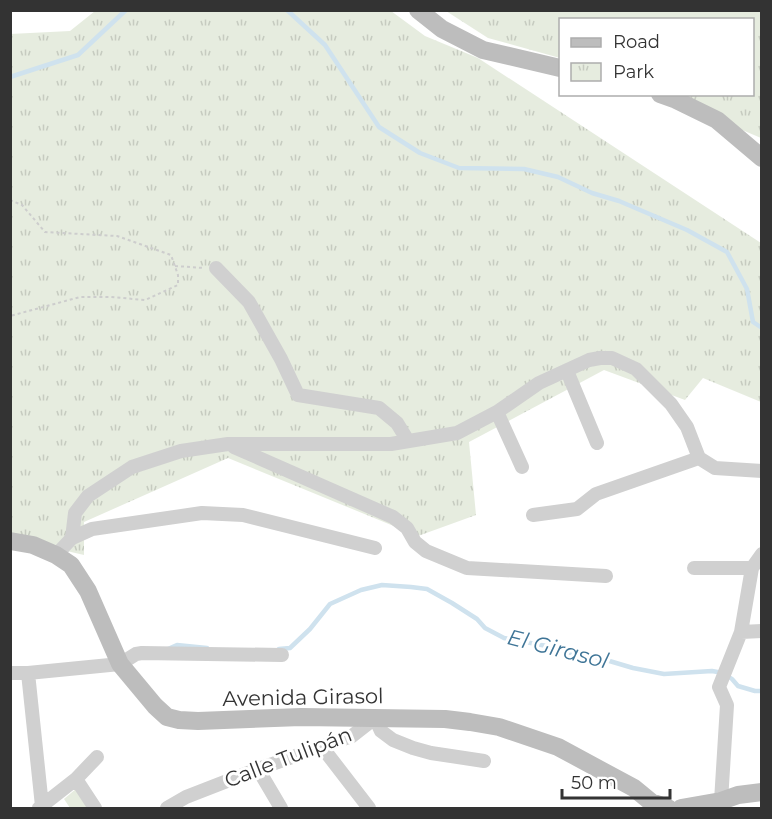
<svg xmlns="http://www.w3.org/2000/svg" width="772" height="819" font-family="Montserrat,sans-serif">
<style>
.grass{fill:#e6ecdf}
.park{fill:url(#park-tufts)}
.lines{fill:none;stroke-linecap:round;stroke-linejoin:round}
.stream{stroke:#cfe2ee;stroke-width:4.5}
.path{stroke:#cdcdcd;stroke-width:2;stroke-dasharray:3 3;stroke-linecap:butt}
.street{stroke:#d0d0d0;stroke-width:14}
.secondary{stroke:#bdbdbd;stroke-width:18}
.labels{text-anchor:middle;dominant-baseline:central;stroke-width:6;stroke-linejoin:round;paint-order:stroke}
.street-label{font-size:21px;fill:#333;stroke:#fff}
.water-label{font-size:22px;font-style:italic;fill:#3f7597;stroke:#fff}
</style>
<defs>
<pattern id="park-tufts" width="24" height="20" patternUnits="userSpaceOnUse" patternTransform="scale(1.5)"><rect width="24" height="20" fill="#e6ecdf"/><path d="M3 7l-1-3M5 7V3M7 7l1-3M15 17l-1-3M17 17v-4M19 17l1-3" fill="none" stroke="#c6cbc0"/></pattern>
</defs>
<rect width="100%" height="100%" fill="#fff"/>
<!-- grass -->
<path class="grass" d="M 77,788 L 91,808 L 70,808 L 64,799 Z"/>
<!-- park -->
<path class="park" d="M 95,11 L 391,11 L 425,36 L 478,58 L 761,243 L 761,402 L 703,378 L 685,400 L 604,370 L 469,442 L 476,515 L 418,536 L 228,458 L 84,522 L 84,555 L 11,538 L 10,34 L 70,31 Z
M 446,11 L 761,11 L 761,138 L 660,95 L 752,94 L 752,20 L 560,20 L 560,58 L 488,38 Z"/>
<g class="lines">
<!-- stream -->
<path class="stream" d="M 287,10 L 325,45 L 379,127 L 420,153 L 459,168 L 524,169 L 558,177 L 592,193 L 619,201 L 687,230 L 727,252 L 747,289 L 753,322 L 762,328
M 10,77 L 78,55 L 126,10
M 168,649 L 177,645 L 207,648
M 279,649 L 290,648 L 310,629 L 330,604 L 361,590 L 382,585 L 411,587 L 427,589 L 452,603 L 477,619 L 485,628 L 504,638 L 552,647 L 571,653 L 596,657 L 633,668 L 664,674 L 712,671 L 723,673 L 732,679 L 738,686 L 755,691 L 762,691"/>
<!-- path -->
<path class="path" d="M 10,200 L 22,205 L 45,232 L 117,236 L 171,255 L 178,275 L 178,285 L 145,300 L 111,297 L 80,297 L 10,316
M 175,266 L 204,268"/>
<!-- street -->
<path class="street" d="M 216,268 L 249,302 L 281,359 L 298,395 L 379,408 L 397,423 L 408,441
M 567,371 L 597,443
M 497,412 L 522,467
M 234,447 L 393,517 L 407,528 L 415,542 L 426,551 L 467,568 L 606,576
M 533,515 L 577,509 L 596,494 L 699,458
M 72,538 L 75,513 L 88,496 L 132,467 L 181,451 L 228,444 L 391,444 L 457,433 L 497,412 L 539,383 L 589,360 L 600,358 L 612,358 L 636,369 L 671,404 L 687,427 L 699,458 L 715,468 L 762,471
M 56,555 L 72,538 L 92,529 L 202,513 L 243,515 L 375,548
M 694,568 L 752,568
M 741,632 L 762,631
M 10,673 L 28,673 L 120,664 L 136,654 L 142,653 L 282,655
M 28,673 L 42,806
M 322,747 L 369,808
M 258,769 L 281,808
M 76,779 L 95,808
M 721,801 L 727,705 L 719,687 L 741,632 L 752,568 L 762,554
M 39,808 L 76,779 L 97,757
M 167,808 L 186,797 L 258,769 L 352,736 L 375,718 L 381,731 L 393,740 L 413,748 L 431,753 L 484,761"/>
<!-- secondary -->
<path class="secondary" d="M 418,10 L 442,29 L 483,50 L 560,68
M 660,94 L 674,99 L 717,120 L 762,158
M 10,541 L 33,545 L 56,555 L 71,565 L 88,591 L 120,664 L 155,706 L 167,717 L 179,720 L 198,721 L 301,717 L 445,719 L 470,722 L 499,727 L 558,747 L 634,788 L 651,802 L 668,808
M 681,808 L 721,801 L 738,795 L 762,792"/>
</g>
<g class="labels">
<!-- street labels -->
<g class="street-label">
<text transform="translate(303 697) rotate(-1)">Avenida Girasol</text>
<text transform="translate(288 757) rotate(-21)">Calle Tulipán</text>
</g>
<!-- water labels -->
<g class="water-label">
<text transform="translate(558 649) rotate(14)">El Girasol</text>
</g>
</g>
<!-- border -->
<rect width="772" height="819" fill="none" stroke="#333333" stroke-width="24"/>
<!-- legend -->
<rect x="559" y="18" width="195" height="78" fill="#ffffff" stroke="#adadad" stroke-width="1.5"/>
<rect x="571" y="38" width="30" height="9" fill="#bdbdbd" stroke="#adadad" stroke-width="1.5"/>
<text x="613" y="48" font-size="18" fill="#333333">Road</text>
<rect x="571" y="63" width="30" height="18" fill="url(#park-tufts)" stroke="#adadad" stroke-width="1.5"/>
<text x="613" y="78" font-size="18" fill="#333333">Park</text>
<!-- scale -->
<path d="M562 789v9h108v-9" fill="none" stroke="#333333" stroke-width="3"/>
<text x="571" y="789" font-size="18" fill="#333333" stroke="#ffffff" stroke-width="4.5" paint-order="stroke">50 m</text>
</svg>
